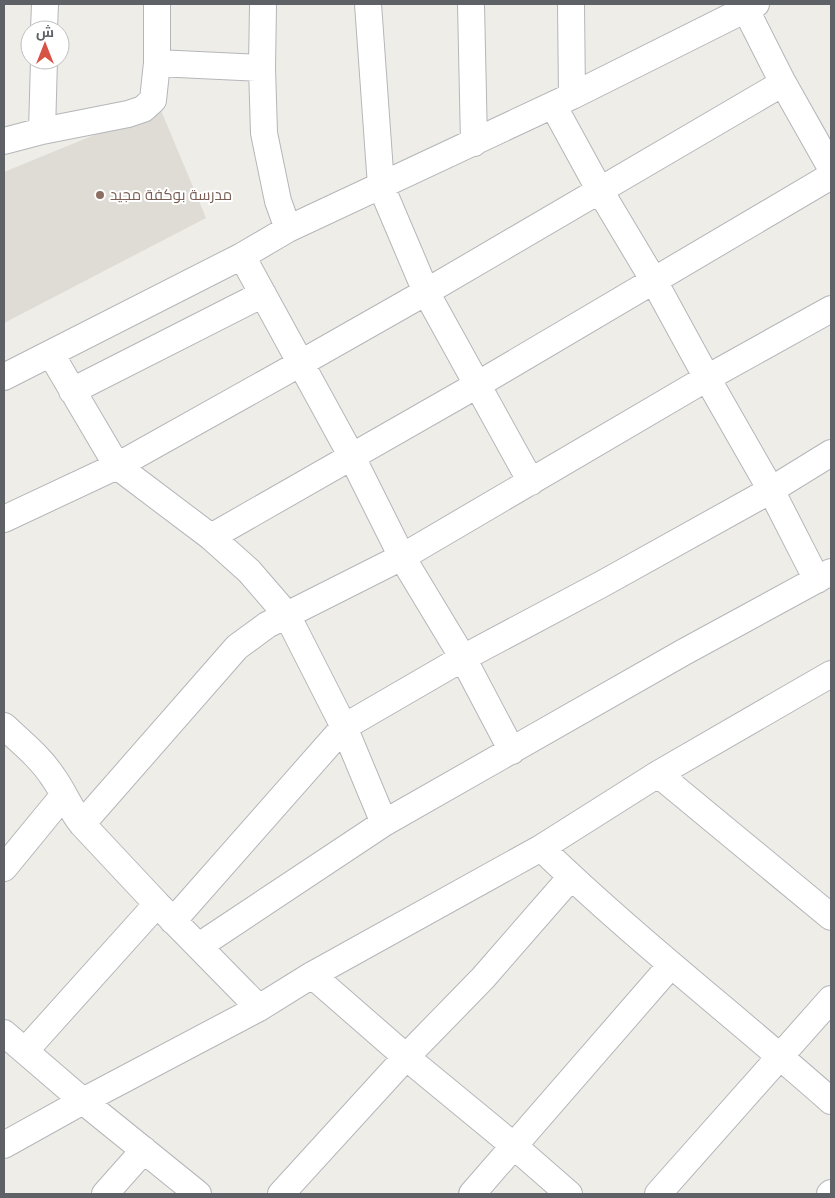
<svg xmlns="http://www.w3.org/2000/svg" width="835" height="1198" font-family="'DM Sans',Cairo,sans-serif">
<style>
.education{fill:#dfdcd5}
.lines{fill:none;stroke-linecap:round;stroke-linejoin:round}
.minor-casing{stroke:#b4b6ba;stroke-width:28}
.minor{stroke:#fff;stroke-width:26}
.education-dot{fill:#8d6e63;stroke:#fff;stroke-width:2}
.labels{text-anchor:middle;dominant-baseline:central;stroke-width:4;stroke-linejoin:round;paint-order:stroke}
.education-label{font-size:15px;fill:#785e54;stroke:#fff;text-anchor:start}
</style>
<rect width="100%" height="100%" fill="#efede7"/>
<!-- education -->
<path class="education" d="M 160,108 L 206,218 L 4,323 L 4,172 Z"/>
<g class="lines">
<defs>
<path id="minor" d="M 368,4 L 381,186 L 426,292 L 531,482
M 471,4 L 474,143
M 571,4 L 572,96
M 743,4 L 783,83 L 831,168
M 44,30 L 45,4
M 157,63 L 262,68 L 264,133 L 278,201 L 288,229
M 262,68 L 263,4
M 553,105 L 599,189 L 654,281 L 707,378 L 771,490 L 817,580
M 42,131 L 44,60
M 4,141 L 42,131 L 128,114 L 143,109 L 153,100 L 157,63 L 157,4
M 242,256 L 352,457 L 402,557 L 463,658 L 512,751
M 51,354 L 117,466 L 211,537 L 249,571 L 287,615 L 344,727 L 384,823
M 4,377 L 242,256 L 288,229 L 572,96 L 756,4
M 72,391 L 263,294
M 4,519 L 117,466 L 301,363 L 426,292 L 783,83
M 211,537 L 477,385 L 831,176
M 4,726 C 21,742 40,757 53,777 C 64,792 70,809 82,824 L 157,904 L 259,1008
M 658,774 L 831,917
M 82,824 L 237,647 L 267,625 L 402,557 L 707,378 L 831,309
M 541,848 C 633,937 735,1016 831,1101
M 4,868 L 63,796
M 173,921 L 344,727 L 463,658 L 602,584 L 771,490 L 831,453
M 199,946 L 384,823 L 684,652 L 831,572
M 312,975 L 406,1057 L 514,1146 L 569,1194
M 4,1033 L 83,1101 L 198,1194
M 25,1051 L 157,904
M 4,1145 L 83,1101 L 259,1008 L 312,975 L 541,848 L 658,774 L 831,674
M 105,1194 L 144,1150
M 281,1194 L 406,1057 L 483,978 L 571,877
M 472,1194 L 671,965
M 658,1194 L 831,999
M 830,1194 L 831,1193"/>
</defs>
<!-- minor casing -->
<use href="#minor" class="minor-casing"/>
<!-- minor -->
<use href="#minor" class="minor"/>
</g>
<!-- markers -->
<circle class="education-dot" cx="100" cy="195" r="5"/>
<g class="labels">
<!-- education labels -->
<g class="education-label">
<text x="110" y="195">مدرسة بوكفة مجيد</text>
</g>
</g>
<!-- border -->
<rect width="835" height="1198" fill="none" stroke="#5e6166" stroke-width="10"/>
<!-- north arrow -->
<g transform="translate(45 45)"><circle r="24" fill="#ffffff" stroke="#bfc0c2"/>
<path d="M0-4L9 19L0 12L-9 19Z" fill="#d75345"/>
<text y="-8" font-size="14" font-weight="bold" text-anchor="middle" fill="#5e6166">ش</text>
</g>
</svg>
